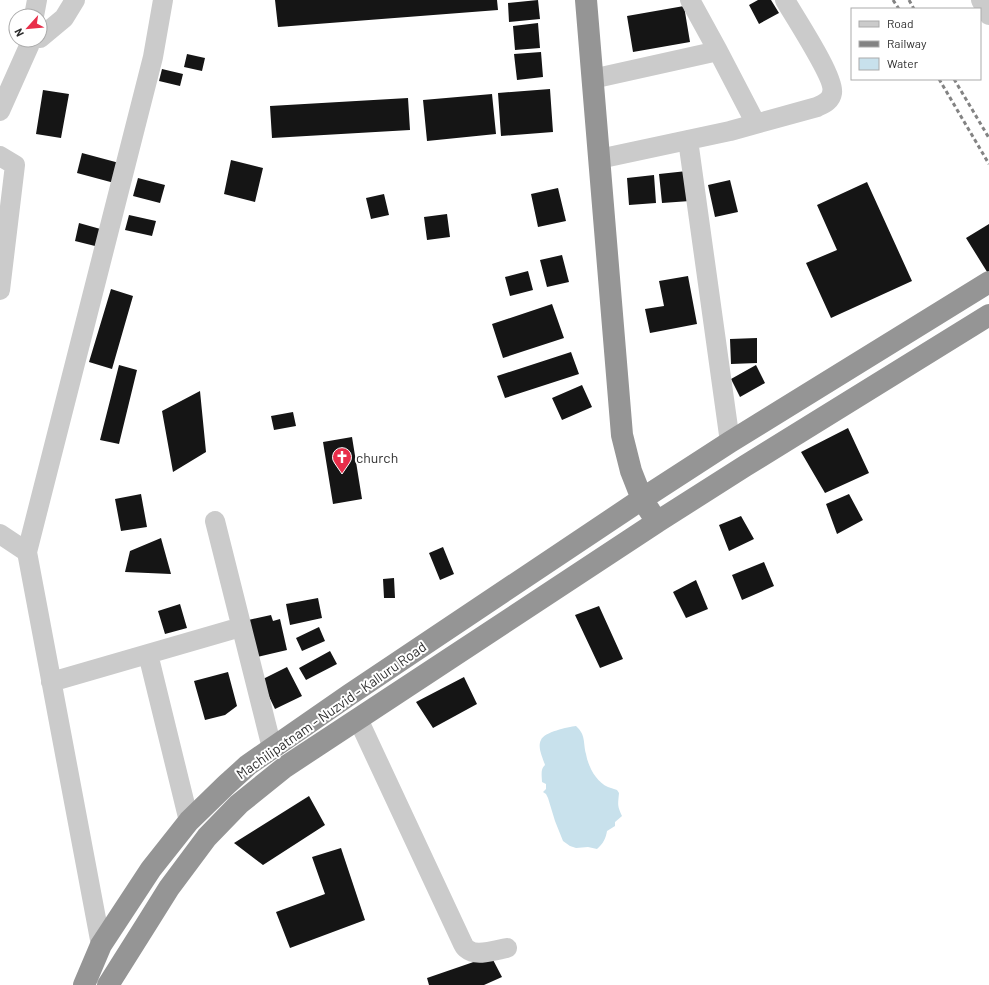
<svg xmlns="http://www.w3.org/2000/svg" width="989" height="985" font-family="Barlow,sans-serif">
<style>
.water{fill:#c8e1ec}
.building{fill:#151515}
.lines{fill:none;stroke-linecap:round;stroke-linejoin:round}
.minor{stroke:#cbcbcb;stroke-width:20}
.highway{stroke:#959595;stroke-width:22}
.rail{stroke:#838383;stroke-width:3;stroke-dasharray:4 3;stroke-linecap:butt}
.labels{text-anchor:middle;dominant-baseline:central;stroke-width:4;stroke-linejoin:round;paint-order:stroke}
.poi-label{font-size:14px;fill:#2e2e2e;stroke:#fff;text-anchor:start}
.street-label{font-size:14px;fill:#2e2e2e;stroke:#fff}
</style>
<rect width="100%" height="100%" fill="#fff"/>
<!-- water -->
<path class="water" d="M 576,726 C 586,735 583,742 586,754 C 588,766 596,782 608,787 C 611,788 614,789 617,790 L 619,793 C 618,805 617,805 622,816 L 615,822 L 615,826 L 607,831 C 606,838 603,844 597,849 L 588,847 L 576,848 L 570,846 L 563,841 L 555,821 L 548,798 L 546,794 L 543,792 L 546,789 L 546,784 L 542,782 C 542,777 540,769 545,765 C 543,758 537,747 541,740 C 544,732 568,727 576,726 Z"/>
<!-- building -->
<path class="building" d="M 275,0 L 497,0 L 498,10 L 278,27 Z
M 538,0 L 540,19 L 509,22 L 508,3 Z
M 758,0 L 771,0 L 779,13 L 759,24 L 749,5 Z
M 684,6 L 690,42 L 633,52 L 627,16 Z
M 538,23 L 540,48 L 515,50 L 513,26 Z
M 541,52 L 543,77 L 517,80 L 514,54 Z
M 187,54 L 205,58 L 202,71 L 184,67 Z
M 162,69 L 183,74 L 180,86 L 159,81 Z
M 550,89 L 553,132 L 501,136 L 498,93 Z
M 43,90 L 69,94 L 61,138 L 36,134 Z
M 492,94 L 496,134 L 427,141 L 423,100 Z
M 408,98 L 410,130 L 272,138 L 270,106 Z
M 82,153 L 123,164 L 118,184 L 77,173 Z
M 231,160 L 263,168 L 255,202 L 224,194 Z
M 687,171 L 690,201 L 662,203 L 659,174 Z
M 654,175 L 656,203 L 629,205 L 627,178 Z
M 138,178 L 165,185 L 160,203 L 133,196 Z
M 730,180 L 738,212 L 715,217 L 708,185 Z
M 867,182 L 912,281 L 831,318 L 806,263 L 837,250 L 817,205 Z
M 558,188 L 566,221 L 538,227 L 531,194 Z
M 384,194 L 389,215 L 371,219 L 366,198 Z
M 447,214 L 450,237 L 427,240 L 424,217 Z
M 129,215 L 156,221 L 152,236 L 125,230 Z
M 79,223 L 104,230 L 99,247 L 75,241 Z
M 989,224 L 989,275 L 966,238 Z
M 562,255 L 569,282 L 547,287 L 540,260 Z
M 528,271 L 533,290 L 510,296 L 505,277 Z
M 688,276 L 697,324 L 650,333 L 645,309 L 664,306 L 659,281 Z
M 111,289 L 133,296 L 112,369 L 89,362 Z
M 552,304 L 564,338 L 503,358 L 492,324 Z
M 757,338 L 757,363 L 731,364 L 730,339 Z
M 571,352 L 579,374 L 505,398 L 497,376 Z
M 119,365 L 137,370 L 119,444 L 100,440 Z
M 756,365 L 765,383 L 740,397 L 731,379 Z
M 582,385 L 592,407 L 562,420 L 552,398 Z
M 200,391 L 206,452 L 173,472 L 162,411 Z
M 293,412 L 296,426 L 274,430 L 271,416 Z
M 848,428 L 869,473 L 825,493 L 801,452 Z
M 352,437 L 362,499 L 333,504 L 323,442 Z
M 141,494 L 147,527 L 121,531 L 115,499 Z
M 849,494 L 863,520 L 837,534 L 826,504 Z
M 741,516 L 754,539 L 729,551 L 719,525 Z
M 161,538 L 171,574 L 125,572 L 130,551 Z
M 443,547 L 454,574 L 440,580 L 429,553 Z
M 764,562 L 774,586 L 742,600 L 732,575 Z
M 394,578 L 395,598 L 384,598 L 383,579 Z
M 696,580 L 708,609 L 686,618 L 673,592 Z
M 318,598 L 322,618 L 290,625 L 286,604 Z
M 180,604 L 187,628 L 165,634 L 158,611 Z
M 599,606 L 623,659 L 600,668 L 575,615 Z
M 271,615 L 273,621 L 280,619 L 287,650 L 253,658 L 244,621 Z
M 319,627 L 325,641 L 302,651 L 296,638 Z
M 330,651 L 337,664 L 306,680 L 299,668 Z
M 287,667 L 302,696 L 275,709 L 261,680 Z
M 228,672 L 237,706 L 225,715 L 205,720 L 194,681 Z
M 464,677 L 477,704 L 433,728 L 416,702 Z
M 309,796 L 325,825 L 263,865 L 234,843 Z
M 341,848 L 365,920 L 290,948 L 276,912 L 325,894 L 312,857 Z
M 491,956 L 502,977 L 484,985 L 429,985 L 427,978 Z"/>
<g class="lines">
<!-- minor -->
<path class="minor" d="M 690,0 L 718,51 L 756,124
M 981,0 L 989,15
M 34,16 L 37,0
M 40,38 L 64,18 L 75,0
M 592,79 L 718,51
M 0,111 L 29,46 L 30,40
M 688,140 L 730,442
M 0,156 L 15,165 L 0,290
M 599,159 L 730,131 L 817,107 C 823,104 831,101 832,93 C 836,79 794,16 785,0
M 215,521 L 272,748
M 0,534 L 27,552 L 101,945
M 27,552 L 153,57 L 163,0
M 148,654 L 189,821
M 51,682 L 241,627
M 358,719 L 463,944 C 464,946 465,948 467,949 C 476,957 496,950 507,948"/>
<!-- highway -->
<path class="highway" d="M 586,0 L 622,435 L 631,471 L 642,499 L 657,522 L 745,466 L 989,315
M 84,985 L 101,945 L 151,869 L 189,821 L 226,785 L 248,765 L 349,695 L 642,499 L 730,442 L 989,282
M 108,985 L 149,920 L 169,888 L 207,837 L 239,804 L 285,767 L 657,522"/>
<!-- rail -->
<path class="rail" d="M 893,0 L 899,9
M 909,0 L 914,9
M 939,79 L 989,164
M 954,79 L 989,138"/>
</g>
<!-- icons -->
<defs>
<symbol id="church-pin" viewBox="-11 -11 22 30"><path d="M0 17L-7.5 6A9.5 9.5 0 1 1 7.5 6Z" fill="#e82e4a" stroke="#fff"/><path d="M-1.2-6h2.4v3.5h3.3v2.4h-3.3V6h-2.4V-.1h-3.3v-2.4h3.3Z" fill="#fff"/></symbol>
</defs>
<g fill-rule="evenodd">
<use href="#church-pin" x="331" y="446" width="22" height="30"/>
</g>
<g class="labels">
<!-- poi labels -->
<g class="poi-label">
<text x="356" y="457">church</text>
</g>
<!-- street labels -->
<g class="street-label">
<text transform="translate(331 710) rotate(-35)">Machilipatnam - Nuzvid - Kalluru Road</text>
</g>
</g>
<!-- legend -->
<rect x="851" y="8" width="130" height="72" fill="#ffffff" stroke="#ababab"/>
<rect x="859" y="21" width="20" height="6" fill="#cbcbcb" stroke="#ababab"/>
<text x="887" y="28" font-size="12" fill="#2e2e2e">Road</text>
<rect x="859" y="41" width="20" height="6" fill="#838383" stroke="#ababab"/>
<text x="887" y="48" font-size="12" fill="#2e2e2e">Railway</text>
<rect x="859" y="58" width="20" height="12" fill="#c8e1ec" stroke="#ababab"/>
<text x="887" y="68" font-size="12" fill="#2e2e2e">Water</text>
<!-- north arrow -->
<g transform="translate(28 28) rotate(243)"><circle r="19" fill="#ffffff" stroke="#ababab"/>
<path d="M0-3L7 15L0 10L-7 15Z" fill="#e82e4a"/>
<text y="-6" font-size="11" font-weight="bold" text-anchor="middle" fill="#2e2e2e">N</text>
</g>
</svg>
